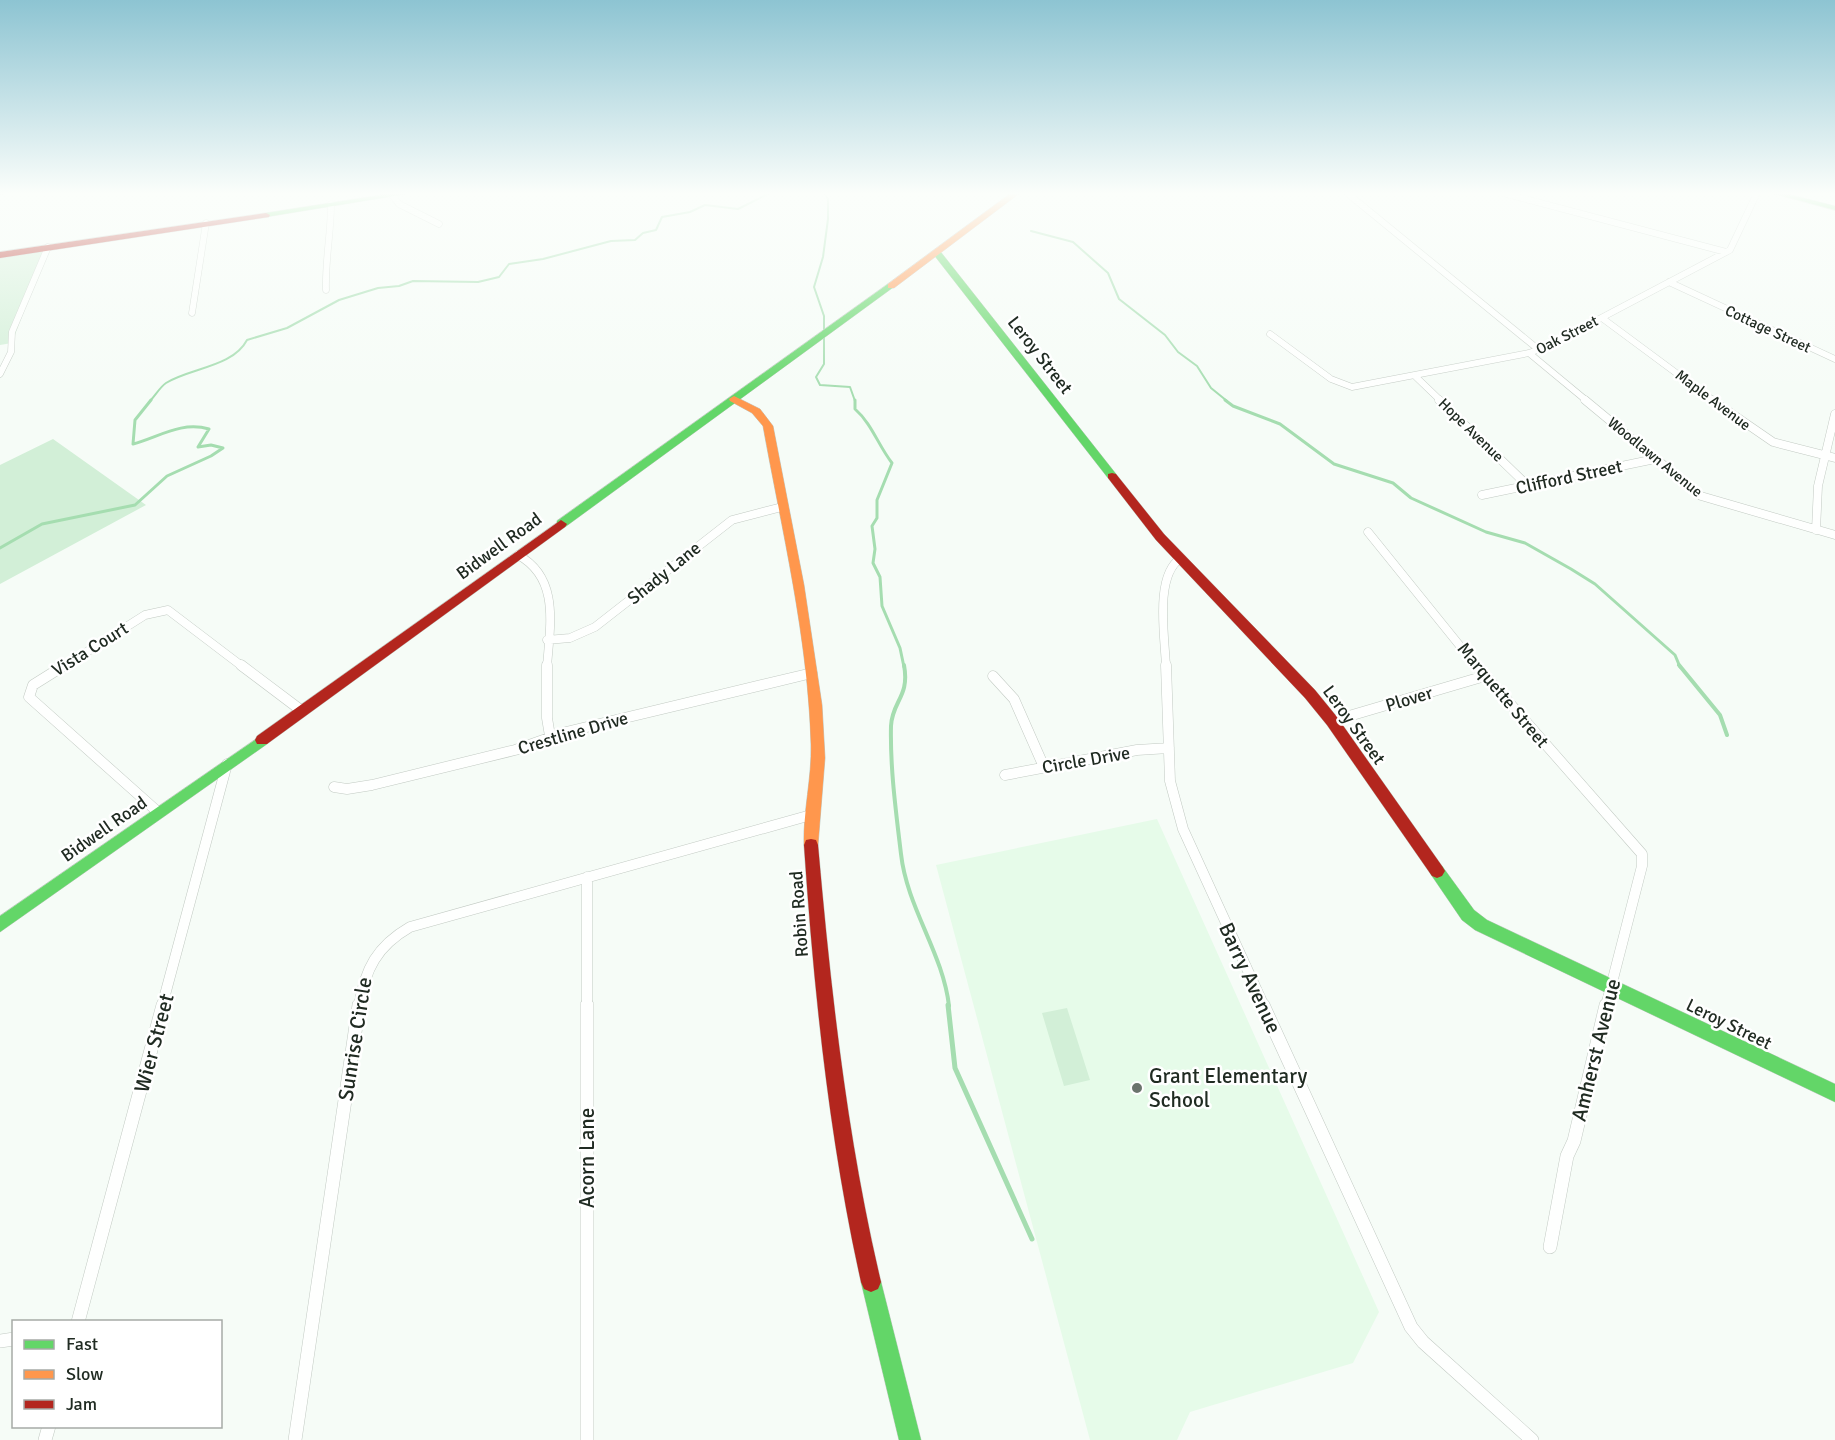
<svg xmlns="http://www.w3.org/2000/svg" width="1835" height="1440" font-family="Signika,sans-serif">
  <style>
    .built { fill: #e6fbe9 }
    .green { fill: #d2efd7 }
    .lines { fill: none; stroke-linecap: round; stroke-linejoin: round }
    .stream-far3 { stroke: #a5ddb0; stroke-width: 2 }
    .stream-far2 { stroke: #a5ddb0; stroke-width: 3 }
    .stream-far1 { stroke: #a5ddb0; stroke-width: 4 }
    .stream { stroke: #a5ddb0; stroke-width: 5 }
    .street-far3-casing { stroke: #c2cac3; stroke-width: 7 }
    .street-far2-casing { stroke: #c2cac3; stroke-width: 9 }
    .street-far1-casing { stroke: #c2cac3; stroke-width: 11 }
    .street-casing { stroke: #c2cac3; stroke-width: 14 }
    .fast-casing { stroke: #c2cac3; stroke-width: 1 }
    .slow-casing { stroke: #c2cac3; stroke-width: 1 }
    .jam-casing { stroke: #c2cac3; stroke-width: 1 }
    .street-far3 { stroke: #fefffe; stroke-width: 6 }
    .street-far2 { stroke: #fefffe; stroke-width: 8 }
    .street-far1 { stroke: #fefffe; stroke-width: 10 }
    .street { stroke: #fefffe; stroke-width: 13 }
    .fast { fill: #63d668; fill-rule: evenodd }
    .slow { fill: #ff974d; fill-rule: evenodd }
    .jam { fill: #b3261e; fill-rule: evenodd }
    .poi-dot { fill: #6b746d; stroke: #fff; stroke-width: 2 }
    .labels { text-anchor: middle; stroke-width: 5; stroke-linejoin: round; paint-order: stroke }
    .far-street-label { font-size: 15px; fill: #202b22; stroke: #fff }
    .street-label { font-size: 18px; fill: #202b22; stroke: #fff }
    .near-street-label { font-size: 21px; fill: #202b22; stroke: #fff }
    .near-poi-label { font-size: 21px; fill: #202b22; stroke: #fff; text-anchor: start }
  </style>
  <rect width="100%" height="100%" fill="#f6fcf7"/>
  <path class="built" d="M1157,819L1379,1312L1353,1363L1190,1412L1177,1440H1090L936,865Z"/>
  <path class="green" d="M48,247L12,343L0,345V253Z
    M53,439L146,505L0,584V465Z
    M1067,1008L1090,1080L1064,1086L1042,1013Z"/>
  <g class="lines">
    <path class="stream-far3" d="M824,193L828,199V219L823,257L814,287L824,316V364L816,377L820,385L850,387L855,401
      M0,194L4,193
      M1031,231L1073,242L1108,273L1119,299L1165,335L1178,352L1197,366L1211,388L1227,401
      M150,401C155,396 160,387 166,383C190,368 233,367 247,340L287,328L339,300L378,288L399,286L413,281L478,282L499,277L509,264L543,259L611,241L635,240L643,233L656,230L662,217L690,212L705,205L738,209L770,193"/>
    <path class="stream-far2" d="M855,400V409C872,424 878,445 892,463L877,500V518L872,526L875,549L873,563L880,577L882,606L900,648L904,667
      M1225,400L1233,406L1280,424L1334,464L1393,483L1411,498L1486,532L1525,543L1571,569L1595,584L1675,655L1680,667
      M0,548L42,524L135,505L167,476L211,456L223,448L211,445L198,447L209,429C181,421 159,437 133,444L135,420L151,400"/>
    <path class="stream-far1" d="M904,665C910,697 892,701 891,726C890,768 896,812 901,854C907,908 943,953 949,1006
      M1679,665L1720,715L1727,735"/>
    <path class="stream" d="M948,1005L955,1068L1032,1239"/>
    <defs>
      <path id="street-far3" d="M1347,193L1539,350
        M1503,193L1726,252
        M392,195L399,204L439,224
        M1669,282L1835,359
        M326,290C325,261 331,233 331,204
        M192,313L206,223
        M1602,318L1714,401
        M1270,334L1331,379L1352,387L1529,353L1548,346L1730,250L1757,193
        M1529,353L1587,401
        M0,374L11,352L12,332L48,247
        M1415,376L1441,401"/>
      <path id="street-far2" d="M1439,400L1527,485
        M1585,400L1701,496L1835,535
        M1712,400L1773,442L1835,458
        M1482,495L1655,459
        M1816,530L1818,486L1835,414
        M1368,532L1477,667
        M518,555C560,578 550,625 547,667
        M547,640L570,638L595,627L732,520L782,507
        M63,667L145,615L168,610L243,667
        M1166,667C1165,638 1154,575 1181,558"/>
      <path id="street-far1" d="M65,665L33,685L29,697L158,812
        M241,665L302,711
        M547,665V718L550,736
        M1166,665L1170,781L1183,829L1264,1006
        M1476,665L1642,854V866L1606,1006
        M993,676L1014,699L1044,767
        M1332,721L1485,676
        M1005,775L1137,750L1169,748
        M334,787L347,789L372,785L515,750L566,732L812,673
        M587,877V1006
        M162,1006L227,764
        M359,1006C365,969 377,946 410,927L811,815"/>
      <path id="street" d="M587,1005V1440
        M1263,1005L1411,1327L1423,1342L1532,1440
        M1550,1247L1567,1156L1574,1141L1606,1005
        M78,1322L163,1005
        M0,1341L14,1339
        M45,1440L49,1426
        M295,1440L359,1005"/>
      <path id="fast" d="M393,193H412L266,217L262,215L266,213Z
        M1771,193H1784L1835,206V210Z
        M934,251H940L1116,474V478H1108L934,255Z
        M888,284L895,286L565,527H557V521Z
        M262,735L267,736L269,740L267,744L0,932V916Z
        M1437,864L1442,866L1474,910L1487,920L1835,1084V1102L1475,930L1462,920L1432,876L1429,871L1432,866Z
        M871,1272L878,1275L881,1282L921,1440H899L861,1282L864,1275Z"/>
      <path id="slow" d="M1011,193H1020L894,288H888V284Z
        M734,396L760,409L773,426L804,585L822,705L825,758L818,845L816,850L811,851L806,850L804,845C803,811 812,778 811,744C808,637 782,531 763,426L752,413L730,401L729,399Z"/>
      <path id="jam" d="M266,213L270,215L269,217L0,258V252Z
        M1112,473L1116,474L1164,534L1315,690L1337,717L1442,866L1445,871L1442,876L1437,878L1432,876L1327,725L1305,698L1156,540L1108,478V474Z
        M561,520L567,524L565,527L267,744H257L255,740L257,736Z
        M811,839L816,840L818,845C831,992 847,1138 881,1282L878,1289L871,1292L864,1289L861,1282C829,1138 814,992 804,845L806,840Z"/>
    </defs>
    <use href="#street-far3" class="street-far3-casing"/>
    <use href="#street-far2" class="street-far2-casing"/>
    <use href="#street-far1" class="street-far1-casing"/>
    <use href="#street" class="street-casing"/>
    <use href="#fast" class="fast-casing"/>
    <use href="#slow" class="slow-casing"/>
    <use href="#jam" class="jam-casing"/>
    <use href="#street-far3" class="street-far3"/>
    <use href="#street-far2" class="street-far2"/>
    <use href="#street-far1" class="street-far1"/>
    <use href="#street" class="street"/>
    <use href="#fast" class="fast"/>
    <use href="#slow" class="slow"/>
    <use href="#jam" class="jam"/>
  </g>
  <linearGradient id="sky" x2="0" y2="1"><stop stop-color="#8dc4d2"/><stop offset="0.49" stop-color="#fbfefb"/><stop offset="1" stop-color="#fbfefb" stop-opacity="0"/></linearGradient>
  <rect width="1835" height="395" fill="url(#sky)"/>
  <circle class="poi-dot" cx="1137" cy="1088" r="6"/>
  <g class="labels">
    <g class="far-street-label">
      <text transform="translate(1768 329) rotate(25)" y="5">Cottage Street</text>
      <text transform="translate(1567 335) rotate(-27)" y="5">Oak Street</text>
      <text transform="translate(1713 400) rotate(37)" y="5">Maple Avenue</text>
      <text transform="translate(1471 430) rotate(44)" y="5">Hope Avenue</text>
      <text transform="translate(1655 457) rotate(39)" y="5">Woodlawn Avenue</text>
    </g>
    <g class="street-label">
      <text transform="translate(1040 355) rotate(52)" y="6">Leroy Street</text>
      <text transform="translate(1569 477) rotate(-12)" y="6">Clifford Street</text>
      <text transform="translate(499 546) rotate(-36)" y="6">Bidwell Road</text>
      <text transform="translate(664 573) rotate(-39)" y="6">Shady Lane</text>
      <text transform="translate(90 649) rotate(-32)" y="6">Vista Court</text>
      <text transform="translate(1503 695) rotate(50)" y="6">Marquette Street</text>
      <text transform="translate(1409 699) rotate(-17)" y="6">Plover</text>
      <text transform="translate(1354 725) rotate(54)" y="6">Leroy Street</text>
      <text transform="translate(573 733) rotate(-16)" y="6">Crestline Drive</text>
      <text transform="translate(1086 760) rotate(-10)" y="6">Circle Drive</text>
      <text transform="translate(104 829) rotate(-35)" y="6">Bidwell Road</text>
      <text transform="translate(799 914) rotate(-94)" y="6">Robin Road</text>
      <text transform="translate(1729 1024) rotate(26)" y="6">Leroy Street</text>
    </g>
    <g class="near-street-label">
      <text transform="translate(1250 978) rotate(65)" y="7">Barry Avenue</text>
      <text transform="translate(355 1039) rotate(-81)" y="7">Sunrise Circle</text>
      <text transform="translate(154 1043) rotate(-75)" y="7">Wier Street</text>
      <text transform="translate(1596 1050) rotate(-76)" y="7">Amherst Avenue</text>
      <text transform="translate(587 1158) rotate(-90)" y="7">Acorn Lane</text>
    </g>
    <g class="near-poi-label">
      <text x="1149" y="1083">Grant Elementary<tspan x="1149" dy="24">School</tspan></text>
    </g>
  </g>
  <rect x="12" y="1320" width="210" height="108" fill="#ffffff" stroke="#a6aaa7" stroke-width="1.5"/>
  <rect x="24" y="1340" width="30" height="9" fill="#63d668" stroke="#a6aaa7" stroke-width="1.5"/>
  <text x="66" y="1350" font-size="18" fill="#202b22">Fast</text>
  <rect x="24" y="1370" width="30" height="9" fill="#ff974d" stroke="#a6aaa7" stroke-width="1.5"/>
  <text x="66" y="1380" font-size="18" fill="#202b22">Slow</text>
  <rect x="24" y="1400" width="30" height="9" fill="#b3261e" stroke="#a6aaa7" stroke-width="1.5"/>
  <text x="66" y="1410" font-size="18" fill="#202b22">Jam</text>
</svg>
